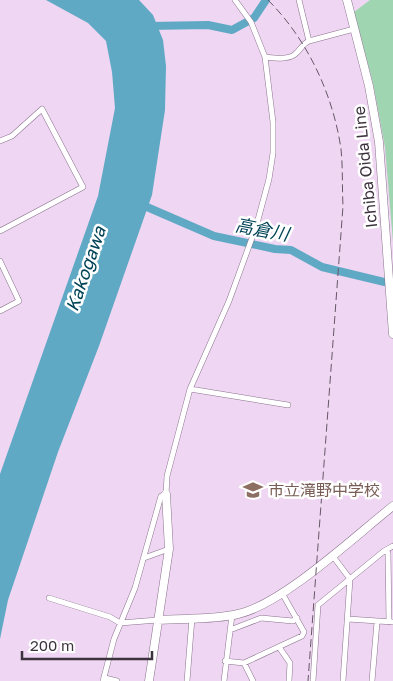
<svg xmlns="http://www.w3.org/2000/svg" width="393" height="681" font-family="'Golos Text','Noto Sans JP',sans-serif">
  <style>
    .green { fill: #9fd5b0 }
    .water { fill: #60a9c5 }
    .lines { fill: none; stroke-linecap: round; stroke-linejoin: round }
    .river { stroke: #60a9c5; stroke-width: 8 }
    .street-casing { stroke: #8a738d; stroke-width: 6 }
    .secondary-casing { stroke: #8a738d; stroke-width: 9 }
    .street { stroke: #fff; stroke-width: 5 }
    .secondary { stroke: #fff; stroke-width: 8 }
    .rail { stroke: #665867; stroke-width: 1; stroke-dasharray: 8 4; stroke-linecap: butt }
    .labels { text-anchor: middle; stroke-width: 5; stroke-linejoin: round; paint-order: stroke }
    .street-label { font-size: 16px; fill: #3d333e; stroke: #fff }
    .education-label { font-size: 16px; fill: #785e54; stroke: #fff; text-anchor: start }
    .water-label { font-size: 18px; font-style: italic; fill: #004357; stroke: #fff }
  </style>
  <rect width="100%" height="100%" fill="#efd6f2"/>
  <path class="green" d="M370,0H393V242L385,147L373,83L354,12Z"/>
  <path class="water" d="M46,0H139L153,15L163,40L166,66L165,110L152,195L99,346L58,452L8,600L0,639V474L98,196L115,108L112,72L106,41L88,23Z"/>
  <g class="lines">
    <path class="river" d="M149,26L208,25L232,30L254,18L266,0
      M140,204L214,236L275,249L291,250L322,267L393,284"/>
    <defs>
      <path id="street" d="M299,0L309,41
        M265,57C274,58 286,60 294,55C300,51 302,44 309,41L354,29
        M0,141L12,136L42,109L83,187L0,231
        M0,261L19,301L0,311
        M190,389L288,405
        M384,551L393,546
        M332,555L350,579L343,681
        M144,558L169,549
        M49,598L110,617L120,623L158,620
        M348,619L393,622
        M230,630L261,618L293,621L297,618
        M279,647L290,663L289,681
        M225,661L244,663L302,636L304,632L282,593
        M244,663L253,681
        M105,678L117,681
        M103,681L114,639L135,588L161,496L166,494L167,476L190,389L229,301L256,227L269,179L273,153V122L265,57L251,22L235,0
        M187,681L192,618
        M224,681L232,615
        M313,681L318,605L384,551L388,553L389,622
        M372,681L377,622"/>
      <path id="secondary" d="M347,0L369,86L379,142L393,334
        M158,620C184,618 213,620 238,614C283,604 355,536 393,506
        M149,681L169,549L166,494"/>
    </defs>
    <use href="#street" class="street-casing"/>
    <use href="#secondary" class="secondary-casing"/>
    <use href="#street" class="street"/>
    <use href="#secondary" class="secondary"/>
    <path class="rail" d="M268,0C307,39 333,94 341,149C343,168 342,187 343,206L308,681"/>
  </g>
  <defs>
    <symbol id="school-bare" viewBox="-9 -9 18 18"><path d="M0-5L7-2L0 1L-7-2ZM-4 1L0 2.5L4 1V4Q0 6-4 4Z" fill="#8d6e63" stroke="#fff" stroke-width="2.5" paint-order="stroke"/></symbol>
  </defs>
  <g fill-rule="evenodd">
    <use href="#school-bare" x="239" y="476" width="28" height="28"/>
  </g>
  <g class="labels">
    <g class="street-label">
      <text transform="translate(365 167) rotate(-96)" y="6">Ichiba Oida Line</text>
    </g>
    <g class="education-label">
      <text x="268" y="496">市立滝野中学校</text>
    </g>
    <g class="water-label">
      <text transform="translate(262 230) rotate(11)" y="6">高倉川</text>
      <text transform="translate(86 269) rotate(-71)" y="6">Kakogawa</text>
    </g>
  </g>
  <path d="M22 651v8h130v-8" fill="none" stroke="#3d333e" stroke-width="2.5"/>
  <text x="30" y="651" font-size="15" fill="#3d333e" stroke="#ffffff" stroke-width="4" paint-order="stroke">200 m</text>
</svg>
